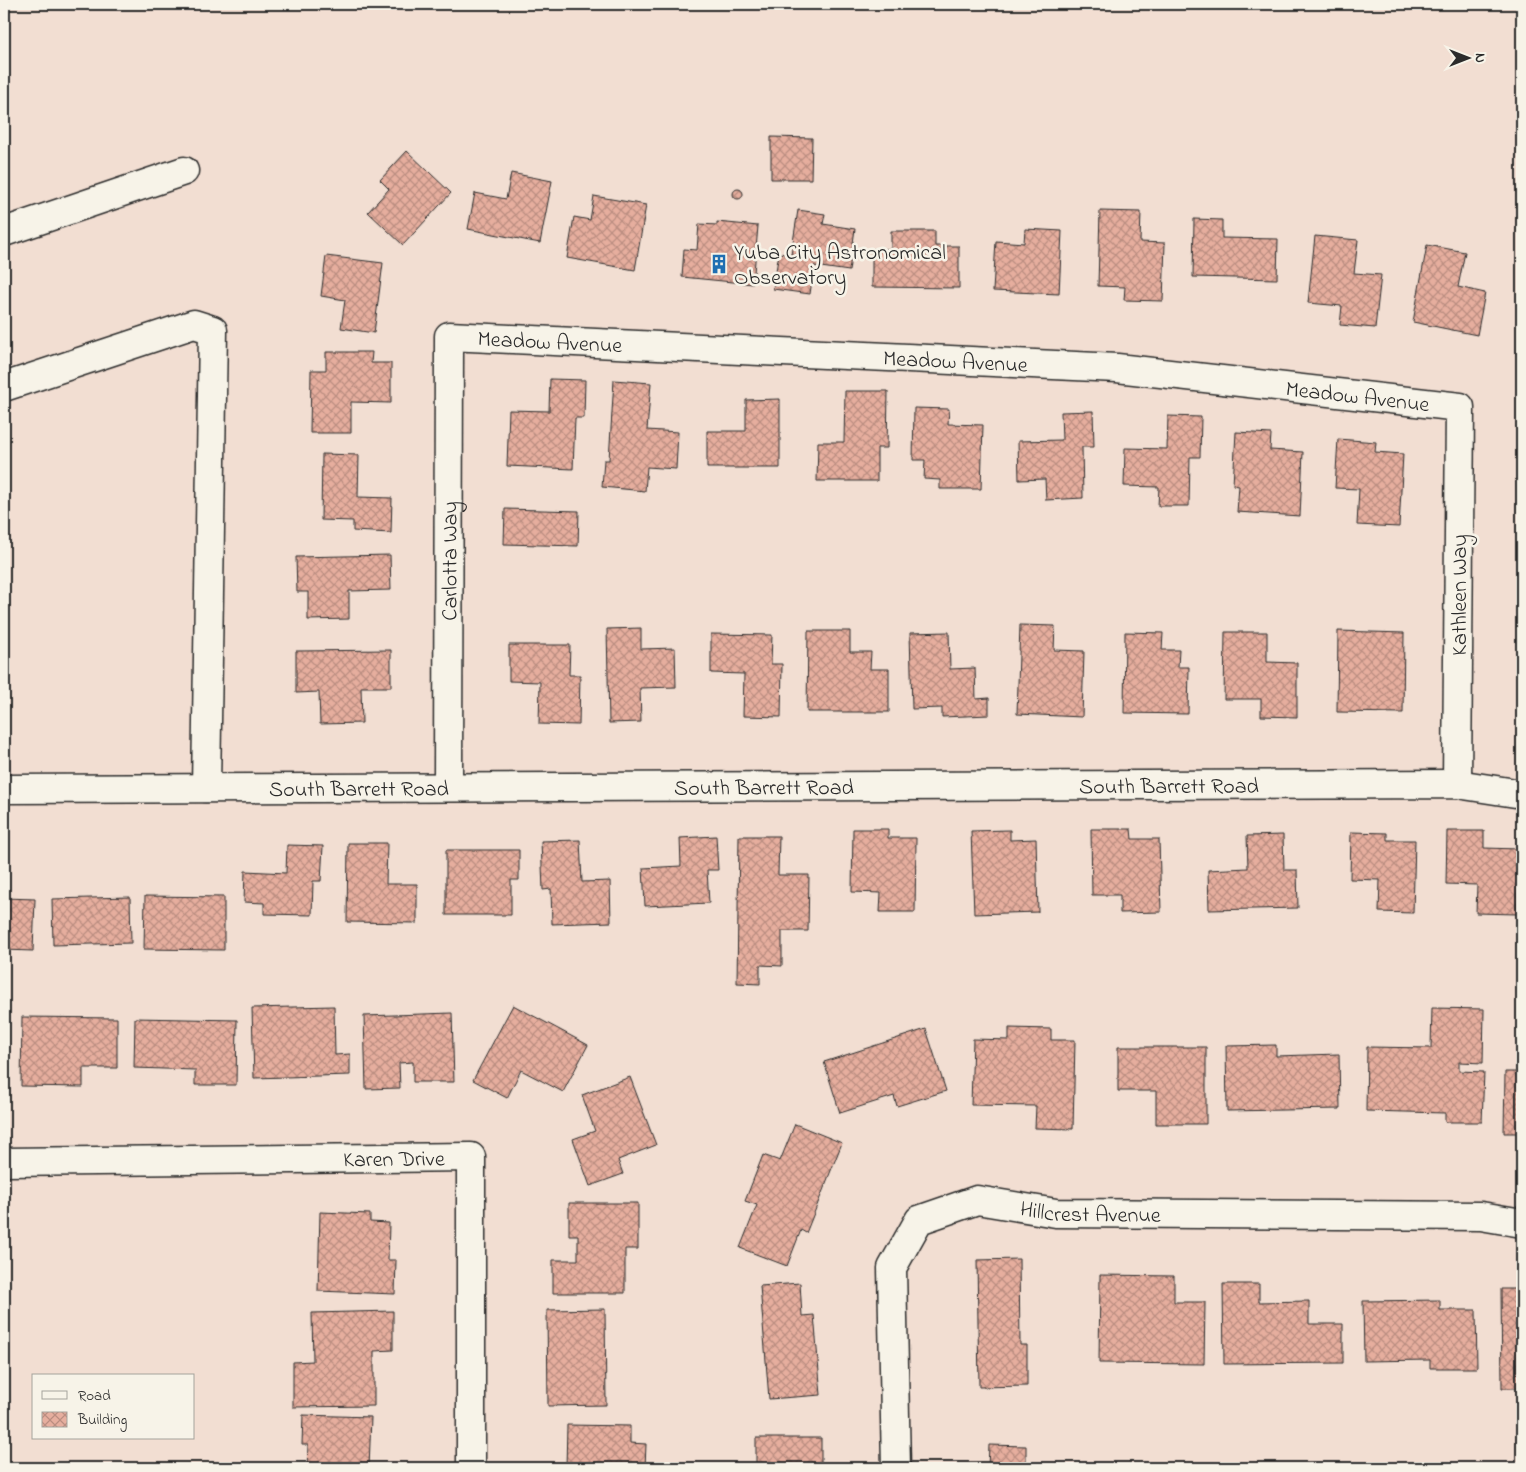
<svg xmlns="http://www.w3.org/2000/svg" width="1526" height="1472" font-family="'Indie Flower',sans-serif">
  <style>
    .building { fill: url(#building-cross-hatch); stroke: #2b2b2b }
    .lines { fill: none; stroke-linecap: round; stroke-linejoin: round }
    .minor-casing { stroke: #2b2b2b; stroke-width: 31 }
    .minor { stroke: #f7f3e8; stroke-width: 28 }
    .labels { text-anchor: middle; stroke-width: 5; stroke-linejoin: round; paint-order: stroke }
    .poi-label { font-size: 22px; fill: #2b2b2b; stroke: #f7f3e8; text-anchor: start }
    .street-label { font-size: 22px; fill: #2b2b2b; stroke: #f7f3e8 }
  </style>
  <defs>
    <pattern id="building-cross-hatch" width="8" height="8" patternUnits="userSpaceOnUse" patternTransform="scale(1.25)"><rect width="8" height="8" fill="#e6ae9e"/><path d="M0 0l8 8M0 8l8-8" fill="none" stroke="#bb8e81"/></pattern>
  </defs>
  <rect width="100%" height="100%" fill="#f2ded2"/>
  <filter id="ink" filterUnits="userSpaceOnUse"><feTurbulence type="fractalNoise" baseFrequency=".02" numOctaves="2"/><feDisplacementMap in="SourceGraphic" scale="10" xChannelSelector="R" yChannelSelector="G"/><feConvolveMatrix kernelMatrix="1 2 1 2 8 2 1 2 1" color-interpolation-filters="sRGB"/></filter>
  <g filter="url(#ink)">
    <path class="building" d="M771,137L812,138L811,179H771Z
      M407,151L451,193L403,245L368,212L389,189L380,180Z
      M511,173L552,181L540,243L468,229L475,193L506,199Z
      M733 194a5 5 0 1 1 10 0a5 5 0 1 1-10 0Z
      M594,196L646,205L635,270L567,258L574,217L590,220Z
      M798,210L825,214L823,224L855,229L849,271L814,266L810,294L773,289L779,253L791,255Z
      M1100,211L1141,212L1140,242L1165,243L1163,301L1124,300L1125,287L1098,286Z
      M1194,219L1222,220V238L1278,239L1277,279L1193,277Z
      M717,222L758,226L753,284L682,277L684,249L697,250L699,224L717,225Z
      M1025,229L1062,231L1059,294L993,291L996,241L1024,243Z
      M891,231H935V246H959V288L872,287V249H891Z
      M1315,236L1358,240L1354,273L1381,275L1375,328L1340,325L1342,306L1308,303Z
      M1427,245L1465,252L1458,287L1485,293L1477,335L1413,322Z
      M326,256L383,263L374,333L341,328L345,300L321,296Z
      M326,352H372L371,363H391V403L351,402V433H310L311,370H326Z
      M550,379L585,380L584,418H575L573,469L507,466L509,410L549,411Z
      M614,380L651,383L647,430L678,432L676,469L647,467L645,491L602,487L604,460H609Z
      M845,391H888L887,448H877V481H817L818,442H844Z
      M780,399V468H707V431H746V400Z
      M914,408L949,409L948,424L983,425L981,489H940V480L924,479L925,460H913Z
      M1093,411L1094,447H1082L1083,498L1046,500L1045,479L1019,480L1018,441L1062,440L1061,412Z
      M1168,416L1201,417L1200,457H1190L1189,506H1158L1159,487L1124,486L1125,448L1167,449Z
      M1236,432L1271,434L1270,450L1303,452L1300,516L1237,512L1239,486L1233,485Z
      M1338,439L1376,442L1375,452L1403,454L1399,527L1357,525L1359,489L1335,488Z
      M322,454L359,455L358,497L392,498L391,533L353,531V521L321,520Z
      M505,509L579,511L578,546L504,544Z
      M390,555L391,590L349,591V619L308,620V592H297L296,557Z
      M1020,625L1055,626L1054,650L1084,651L1082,717L1017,714Z
      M641,628V649L675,648L676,687L640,688L641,722L609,723L607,629Z
      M808,631H850V652H871L870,669H889V712H807Z
      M1338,631L1404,633L1403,713L1337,712Z
      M949,632L950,669L975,668L976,699L989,698V715L942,717V708L912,709L910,633Z
      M1125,632L1163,633L1162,650H1179L1178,667H1189L1188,714L1124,713Z
      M1225,632H1267V662L1297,663V717L1261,716V699H1224Z
      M711,634L772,635L771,664H782L781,717L743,716L744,674L711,673Z
      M509,645H570L569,675H580L579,725L539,724L540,682L509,681Z
      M391,650V687H361L362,723L320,724L319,692L296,693V651Z
      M853,829H888V838H916L915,912H880L881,893L852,892Z
      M1091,829H1131L1132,839H1159L1161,912L1120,913V895H1092Z
      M1010,830V840L1036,839L1038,912L974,914L971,831Z
      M1447,831H1484V848L1519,849L1517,914L1476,913L1477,885L1446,884Z
      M1351,832L1387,833V840H1415L1413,913L1379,912L1380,880L1350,879Z
      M1283,835L1284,870H1297L1298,908L1209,910L1208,870L1248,868L1247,836Z
      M716,836L718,870H707L709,903L645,906L643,868L681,866L680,838Z
      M739,836H779L778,875H809L808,931H782V966L760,965V984L737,983Z
      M580,840L582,882L610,881L611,922L552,924L551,889L543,890L541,841Z
      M348,843H387L386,884H417V923L347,922Z
      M287,845L323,846L321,881H313L312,915L264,914V903L244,902L245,871L286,873Z
      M446,850H519V880H511V915H446Z
      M145,896L224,897V950L144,949Z
      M130,897L131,943L53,945L52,899Z
      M4,898L35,899L33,951L4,950Z
      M513,1005L588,1045L563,1092L521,1070L507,1098L473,1080Z
      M334,1006L335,1055L350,1054V1075L254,1078L252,1008Z
      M1432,1008L1484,1009L1483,1063L1459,1062V1071L1484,1072L1482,1122H1445V1113L1366,1111L1367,1047L1431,1048Z
      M452,1013L454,1082H413V1062L399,1063L400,1088L366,1089L364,1016Z
      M22,1017L117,1018V1068H83V1087L21,1086Z
      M135,1018L237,1020L236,1085H195V1070L134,1068Z
      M1009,1028L1051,1029V1040H1075L1073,1129L1035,1128L1036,1106L971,1105L973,1039L1009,1040Z
      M926,1029L946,1091L897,1106L894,1096L840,1113L824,1062Z
      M1276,1045V1056L1339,1054L1340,1109L1227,1111L1226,1046Z
      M1118,1047H1206V1124H1156V1091H1118Z
      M1505,1072H1522V1133H1504Z
      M630,1077L656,1145L618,1160L623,1174L590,1186L573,1139L595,1131L582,1095Z
      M795,1124L842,1143L806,1233L801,1230L787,1266L740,1248L757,1205L745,1201L763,1155L780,1161Z
      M569,1203H638V1249H625V1293H553V1260H578V1235H569Z
      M320,1212L370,1214V1222L389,1223L388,1260H396L395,1294L318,1291Z
      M1019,1259L1020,1345H1027V1386L979,1387L977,1260Z
      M1100,1275L1174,1276V1302H1205L1204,1364L1099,1363Z
      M800,1283L802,1316L814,1315L821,1395L769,1399L760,1286Z
      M1223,1284H1259V1302L1309,1301V1324H1343V1363L1224,1364Z
      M1501,1289H1522V1388H1502Z
      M1440,1300V1310H1476L1477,1368H1430V1360L1364,1361L1363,1301Z
      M605,1309L606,1405L548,1406L547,1310Z
      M393,1311V1350L374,1351V1406L293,1407V1362L313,1361L312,1313Z
      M303,1415L371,1417L369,1468H307L308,1445H302Z
      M567,1425L630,1426V1443L646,1444L645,1468H566Z
      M756,1438H821V1468H739V1464H756Z
      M989,1445L1026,1446V1468H988Z
      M1392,1466H1426L1425,1468H1392Z"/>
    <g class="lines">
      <defs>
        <g id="minor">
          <path d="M4,232L184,171"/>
          <path d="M4,387L194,324L213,330L206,788"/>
          <path id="s1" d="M448,787L449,336L1117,368L1460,407L1457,784"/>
          <path id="s2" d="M4,789L1457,784L1522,794"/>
          <path id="s3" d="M4,1162L471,1157V1468"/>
          <path id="s4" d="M896,1468L892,1268L919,1220L977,1200L1056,1213L1481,1216L1522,1223"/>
        </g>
      </defs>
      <use href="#minor" class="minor-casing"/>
      <use href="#minor" class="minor"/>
    </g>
  </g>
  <defs>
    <symbol id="building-bare" viewBox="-9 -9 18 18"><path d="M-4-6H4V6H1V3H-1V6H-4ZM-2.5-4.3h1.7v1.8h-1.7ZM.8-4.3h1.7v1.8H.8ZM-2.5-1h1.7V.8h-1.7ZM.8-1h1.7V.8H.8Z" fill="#1f6fb2" stroke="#f7f3e8" stroke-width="2.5" paint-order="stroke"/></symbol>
  </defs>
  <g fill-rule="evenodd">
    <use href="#building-bare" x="705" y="250" width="28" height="28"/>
  </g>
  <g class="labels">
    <g class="poi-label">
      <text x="734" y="259">Yuba City Astronomical<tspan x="734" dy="25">Observatory</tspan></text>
    </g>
    <g class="street-label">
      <text dy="8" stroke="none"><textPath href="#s1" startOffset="552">Meadow Avenue</textPath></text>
      <text dy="8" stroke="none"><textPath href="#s1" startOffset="958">Meadow Avenue</textPath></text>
      <text dy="8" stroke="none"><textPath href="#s1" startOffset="1362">Meadow Avenue</textPath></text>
      <text dy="8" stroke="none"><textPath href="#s1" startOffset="226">Carlotta Way</textPath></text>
      <text transform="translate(1458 595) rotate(-90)" y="8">Kathleen Way</text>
      <text dy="8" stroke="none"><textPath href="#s2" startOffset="1165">South Barrett Road</textPath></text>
      <text dy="8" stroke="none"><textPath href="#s2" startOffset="760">South Barrett Road</textPath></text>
      <text dy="8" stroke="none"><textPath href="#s2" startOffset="355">South Barrett Road</textPath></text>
      <text dy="8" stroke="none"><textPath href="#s3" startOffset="390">Karen Drive</textPath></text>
      <text dy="8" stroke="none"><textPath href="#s4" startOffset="431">Hillcrest Avenue</textPath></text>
    </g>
  </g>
  <rect width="1526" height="1472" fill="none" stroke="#f7f3e8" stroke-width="20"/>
  <rect x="10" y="10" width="1506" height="1452" fill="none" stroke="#2b2b2b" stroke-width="2" filter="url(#ink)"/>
  <rect x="32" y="1374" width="162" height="65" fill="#f7f3e8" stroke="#a5a39c"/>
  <rect x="42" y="1391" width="25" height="8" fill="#f7f3e8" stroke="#a5a39c"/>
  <text x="78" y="1400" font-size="15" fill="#2b2b2b">Road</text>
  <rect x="42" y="1412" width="25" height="15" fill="url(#building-cross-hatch)" stroke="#a5a39c"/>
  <text x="78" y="1424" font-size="15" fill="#2b2b2b">Building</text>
  <g transform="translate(1468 58) rotate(90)" stroke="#f7f3e8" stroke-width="4" paint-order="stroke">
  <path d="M0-4L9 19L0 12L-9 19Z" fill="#2b2b2b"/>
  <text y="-8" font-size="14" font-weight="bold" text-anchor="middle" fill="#2b2b2b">N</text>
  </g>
</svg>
